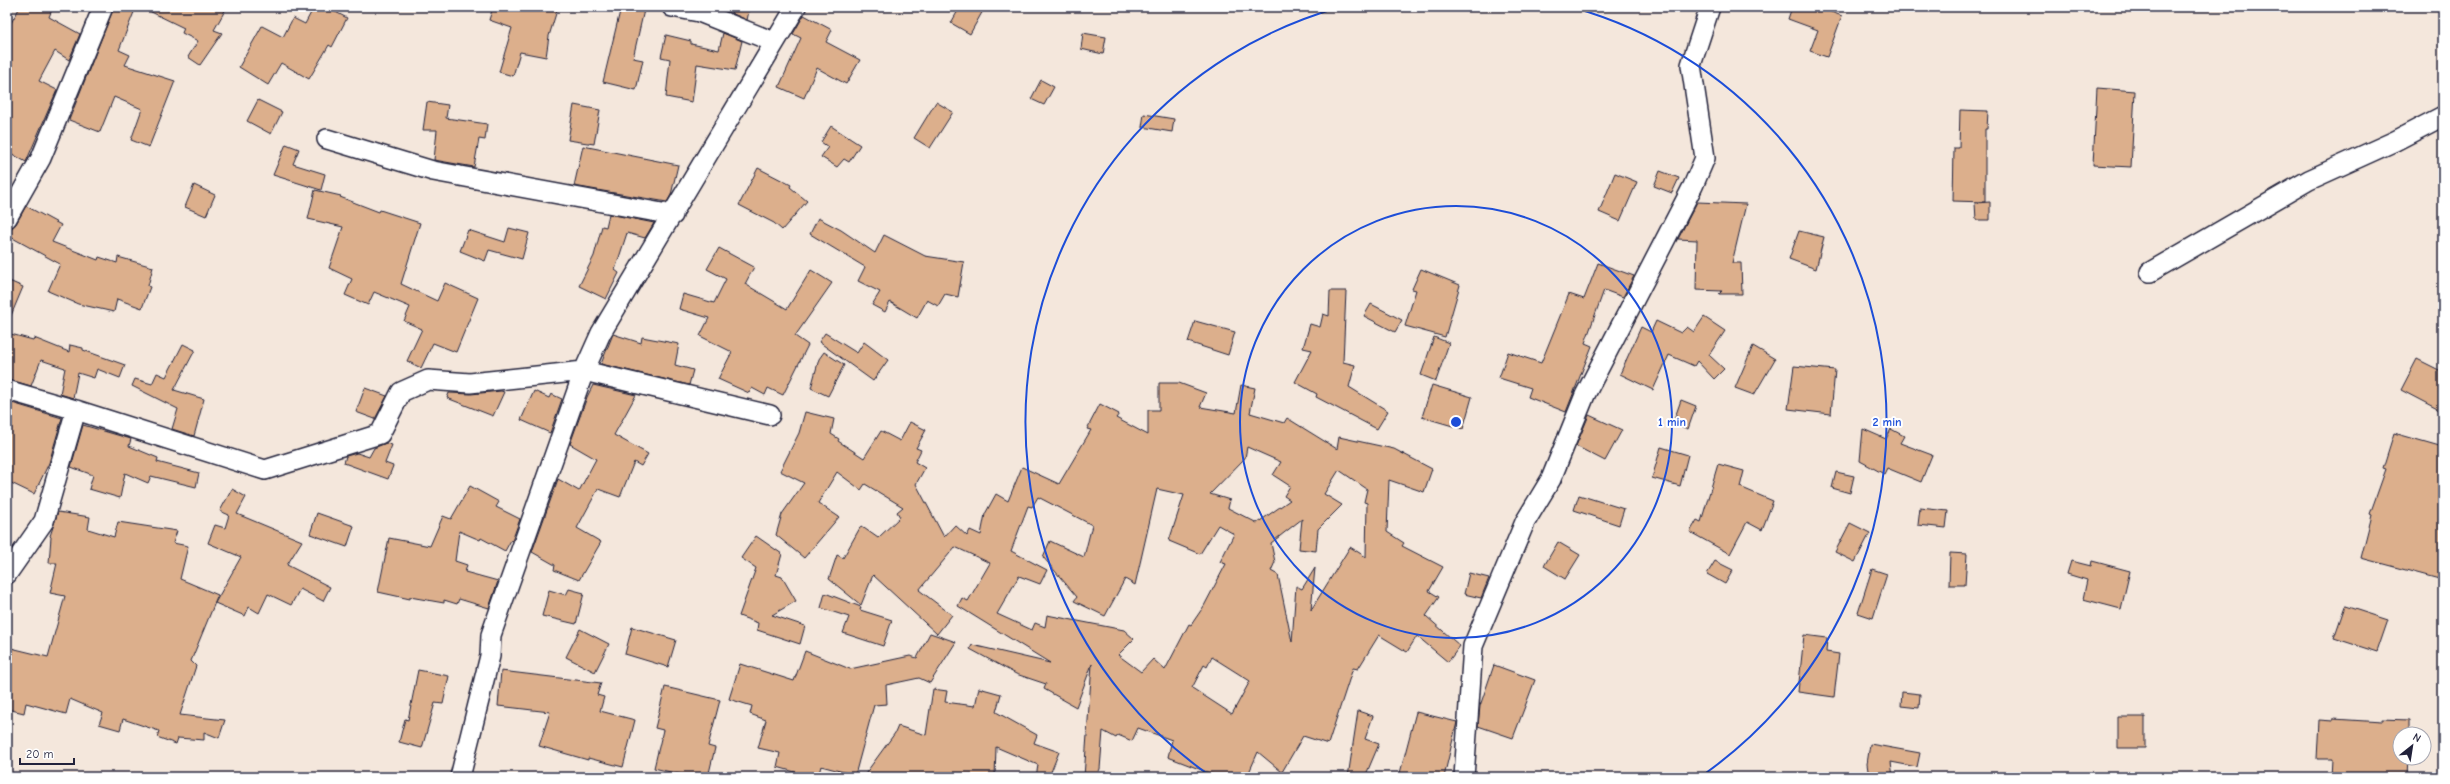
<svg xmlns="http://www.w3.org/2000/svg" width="2450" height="784" font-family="'Comic Neue',sans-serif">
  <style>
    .building { fill: #dcaf8c; stroke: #22223b; fill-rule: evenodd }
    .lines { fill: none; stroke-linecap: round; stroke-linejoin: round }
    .minor-casing { stroke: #22223b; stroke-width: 22 }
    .minor { stroke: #fff; stroke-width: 19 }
    .ring { fill: none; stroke: #1d4ed8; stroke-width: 2 }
    .centre { fill: #1d4ed8; stroke: #fff; stroke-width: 2 }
    .ring-label { font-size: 12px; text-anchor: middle; font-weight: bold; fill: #1d4ed8; stroke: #fff; stroke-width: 4; stroke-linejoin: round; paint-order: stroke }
  </style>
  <rect width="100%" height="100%" fill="#f4e7dc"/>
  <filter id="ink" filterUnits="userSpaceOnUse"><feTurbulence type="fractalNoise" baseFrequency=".025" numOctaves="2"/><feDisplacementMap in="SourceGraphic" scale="8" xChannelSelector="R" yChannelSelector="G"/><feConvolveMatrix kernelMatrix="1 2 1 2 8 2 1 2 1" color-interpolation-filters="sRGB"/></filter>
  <g filter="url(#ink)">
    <path class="building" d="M20,7H53L49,17L80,34L69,60L55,51L39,81L57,90L26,162L7,151V30Z
      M114,7H136L119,50L130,55L125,65L175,81L149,147L131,140L142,109L114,97L100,132L69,120Z
      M141,7H227L214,30L222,33L200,65L188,57L198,41L182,33L184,28Z
      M314,7H326L347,18L332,47L329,45L309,79L281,63L268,85L239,67L262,26L283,37L293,18L305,24Z
      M493,7H524L538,12L540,7H558L549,36L546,57L520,52L513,76L499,72L512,28L489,20Z
      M621,7L644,10L633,58L643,60L636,90L603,82Z
      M733,7H750L747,20L731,13Z
      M960,7H985L970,34L951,23Z
      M1792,7H1818L1842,16L1827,57L1810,51L1818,30L1788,19Z
      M804,15L832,30L826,42L860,60L846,84L817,68L804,98L779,87L801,38L793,34Z
      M723,33L742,41L735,70L697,64L692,102L666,97L670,59L661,57L666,35L691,41V44L719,50Z
      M1083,33L1106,37L1103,54L1081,49Z
      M1041,80L1054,87L1044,105L1031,99Z
      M2097,88L2135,91L2131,167L2093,165Z
      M258,100L282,112L271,134L247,121Z
      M427,102L448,105L446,118L487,124L485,140L479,139L474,167L434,160L437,130H423Z
      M936,102L953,112L930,148L914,138Z
      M574,105L600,110L594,144L568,140Z
      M1960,110L1988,111L1987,129H1985V202L1953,201L1954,148H1959Z
      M1144,114L1174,119L1172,132L1142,127Z
      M831,126L860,145L849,162L844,159L837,167L821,157L828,147L821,142Z
      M286,144L299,149L293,164L325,174L321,190L273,175Z
      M583,146L678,165L671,195L667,202L574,186Z
      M758,168L791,185L790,187L807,201L782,230L774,223L739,205Z
      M1660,171L1679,178L1672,193L1654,186Z
      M1615,173L1637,182L1620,221L1599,212Z
      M194,185L215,195L206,216L185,207Z
      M315,190L341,196L340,197L379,212L380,210L420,223L401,284L437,301L445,283L478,298L456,352L433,343L421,368L407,361L422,329L404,321L410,307L374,292L368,305L345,295L352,279L329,268L343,227L308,219Z
      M1697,202L1746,204L1732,263H1741L1742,294H1719L1722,291L1696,290L1697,240L1678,239Z
      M1990,202V220H1976L1975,203Z
      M26,206L61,225L52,242L98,260L99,257L117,263L118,257L153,267L148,286L150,287L142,308L117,299L114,312L78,304L48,291L60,264L7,235V229L16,224Z
      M609,214L654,223L645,238L627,233L615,270L619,273L606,299L579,286L594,256L602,226L606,227Z
      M818,218L841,230L875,253L884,235L925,256L964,262L958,297L945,294L938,306L927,300L917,318L890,302L885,312L872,305L880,292L858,281L865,267L810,234Z
      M509,228L529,233L522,259L489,250L485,261L460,251L468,230L505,242Z
      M1799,231L1824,237L1816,269L1789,259Z
      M719,248L754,267L745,284L787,309L811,270L832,283L795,336L808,345L783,395L768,388L765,395L752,388L749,393L718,379L732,352L700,336L709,318L679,309L683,294L714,303L726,279L707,269Z
      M1598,263L1634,276L1623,297L1604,290L1585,343L1592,346L1566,412L1528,397L1531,388L1499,378L1508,352L1541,363L1569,294L1584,299Z
      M1421,269L1460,285L1445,337L1405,326L1416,290L1412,289Z
      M7,280L23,287L7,325Z
      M1330,291H1346L1343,362L1355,365L1349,387L1388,411L1377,429L1316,397L1317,394L1295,382L1312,350L1303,348L1310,324L1320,327L1323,314L1329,316Z
      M1371,304L1402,320L1395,332L1364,316Z
      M1704,317L1725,331L1709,355L1724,369L1714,379L1697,361L1694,366L1669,355L1653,390L1620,374L1641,327L1651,332L1656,321L1681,333L1687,327L1694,332Z
      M1195,321L1235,332L1228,355L1188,342Z
      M7,333L33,340L34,338L69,352L70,345L83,348V350L125,365L120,378L97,369L94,378L78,373L73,398L60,394L65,368L41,360L31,386L7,379Z
      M825,333L857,353L864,342L888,360L873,381L819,342Z
      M613,334L641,343L642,337L679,344L675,365L693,370L689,385L601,364Z
      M1434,337L1449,343L1436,381L1421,375Z
      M183,344L195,350L174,390L204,399L194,436L172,429L178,409L132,386L135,379L152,384L157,373L166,377Z
      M1753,346L1775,359L1754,395L1735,388Z
      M824,352L844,365L828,396L811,388L819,359Z
      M2417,359L2443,372V412L2401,390Z
      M1794,366L1835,370L1831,414L1788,409Z
      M1159,383H1179L1206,393L1200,407L1236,413L1241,385L1255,388L1250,413L1284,423L1287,418L1337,449L1339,437L1394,449L1432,469L1424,492L1389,480L1387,532L1404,543L1402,546L1443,567L1429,591L1439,597L1426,616L1460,646L1448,662L1417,636L1407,652L1379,635L1358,669L1353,668L1328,744L1303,736L1282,772L1258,752L1247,777H1220L1168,757L1172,740L1138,728L1132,741L1118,735L1116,738L1103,731L1100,769L1096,777H1084L1092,664L1076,707L1044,689L1046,684L1016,674L970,649L972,645L1050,663L958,606L962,598L968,601L990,563L955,547L919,590L952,615L937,634L873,575L861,605L829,579L837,555L843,558L861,526L878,538L900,517L897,512L903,507L865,484L861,490L837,472L818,503L839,517L804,558L776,535L782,514L804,483L780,471L799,433L805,412L834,419L831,434L839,439L838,441L864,458L881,431L900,441L910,422L926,430L916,448L921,450L915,462L925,468L916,484L944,537L955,525L967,536L970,530L981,535L985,514L996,494L1008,501L1022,467L1059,484L1091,430L1087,429L1100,404L1119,414L1116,418L1148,435V410H1159ZM1247,447L1281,462L1273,475L1290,486L1284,496L1290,500L1257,523L1228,508L1230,500L1210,494L1245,458ZM1339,470L1367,489L1364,502L1367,503L1366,557L1350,547L1311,610L1315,568L1302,589L1296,586L1292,642L1278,575L1271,571L1275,562L1271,543L1302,519L1299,549L1316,551L1318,529L1342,505L1324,494ZM1157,489L1184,495L1169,541L1200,554L1218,525L1234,534L1220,562L1226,564L1204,606L1191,625L1189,624L1165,670L1153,659L1141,672L1118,655L1134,639L1124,630L1047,615L1045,627L1035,623L1032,630L997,614L1019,576L1040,584L1047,570L1011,551L1028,506L1032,507L1038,497L1092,525L1084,557L1050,541L1043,557L1077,597L1074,601L1105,616L1125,579L1135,585ZM1212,657L1250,681L1232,714L1192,688L1204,665L1207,667Z
      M593,385L636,395L614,435L648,454L641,466L634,462L620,497L598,489L577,528L601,542L579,580L554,570L555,565L532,552L558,479L579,491L596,459L570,444L587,397Z
      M1432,385L1472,397L1463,429L1422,417Z
      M365,388L387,396L375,419L356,412Z
      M501,391L504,392L493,416L447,398L449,393L471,394Z
      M534,391L549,398L551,394L562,399L550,433L521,420Z
      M1681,400L1696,406L1688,429L1673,423Z
      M12,403L62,418L49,463L34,494L7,481V419Z
      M1589,415L1622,430L1605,461L1576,446Z
      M83,425L131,439L129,446L158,458L157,462L199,473L196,487L151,476L148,483L125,473L120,498L89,489L93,475L71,467Z
      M1863,429L1886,439L1891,429L1904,436L1900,443L1932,455L1921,482L1887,468L1884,474L1860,461Z
      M2394,433L2443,447V580L2361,558L2372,515L2370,514L2386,469L2383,468Z
      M386,443L392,445L385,463L393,466L388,479L344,463L346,456L357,453L369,457L374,448Z
      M1661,447L1688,455L1680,486L1652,478Z
      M1718,464L1744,471L1740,487L1773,501L1762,530L1747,522L1730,554L1690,532L1697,520L1701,522Z
      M1836,472L1854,476L1850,493L1832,488Z
      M470,486L499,502L496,507L520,519L512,541L511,540L505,551L481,538L480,540L459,531L455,561L467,565L465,572L498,581L489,608L459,599L457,604L444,600V603L410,597V599L378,592L389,538L430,546L443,516L451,519Z
      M232,489L246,497L237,514L302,541L287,565L330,587L323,601L300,589L291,605L268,594L259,613L249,607L245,616L215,603L241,557L208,543L215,525L225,528L229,515L220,511Z
      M1579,495L1624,509L1619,525L1574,510Z
      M1920,508L1948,511L1946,528L1918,525Z
      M58,512L90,517L88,529L114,537L118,522L177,531L173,543L188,546L180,579L218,595L191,661L196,666L180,715L225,720L219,738L204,732V740L178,738L176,744L157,737L159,731L123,719L120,730L99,724L103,713L70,699L66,714L26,703L24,713L7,709V647L48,657L65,596L50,593L57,563H49L51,537L50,536Z
      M317,513L354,526L347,547L310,534Z
      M1850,523L1870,533L1855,562L1835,552Z
      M756,536L782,554L776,575L782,577L796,601L772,615L805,626L800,644L757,630L758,623L739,616L756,568L741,558Z
      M1558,542L1580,555L1565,579L1544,566Z
      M1950,553L1967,554L1965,585H1949Z
      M1715,561L1733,570L1725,584L1707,574Z
      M2071,561L2091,566L2092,561L2130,571L2121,609L2083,599L2087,580L2067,574Z
      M1872,569L1887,574L1873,618L1858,613Z
      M1469,573L1489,578L1481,598L1464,594Z
      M569,589L584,593L576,624L542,616L549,590L566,595Z
      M825,593L861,607L860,610L892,620L883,646L843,633L849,617L821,608Z
      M2345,606L2388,620L2377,652L2334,638Z
      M632,627L676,640L668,667L625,654Z
      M580,629L609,644L595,672L566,657Z
      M930,633L956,642L930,683L919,678L886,685L887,704L874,705L855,775L821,766L818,777H813L777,767L780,753L758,748L766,720L750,714L752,706L729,699L740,664L794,681L805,651L850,669L910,656L917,658Z
      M1804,635L1827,638L1826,652L1839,654L1834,697L1798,692Z
      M1494,665L1535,680L1513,738L1478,726L1480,706Z
      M418,670L449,676L443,704L435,703L422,748L399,742L405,719L408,720Z
      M501,671L601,683L597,695L604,697L600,711L635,720L623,767L588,758V760L539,746L550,712L498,706Z
      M665,687L720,700L708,746L715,748L708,777H691L654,768L663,730L655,728Z
      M979,688L1001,694L996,712L1037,735L1034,743L1059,752L1049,777H1036L1038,765L996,747L995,777H863L895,733L898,726L926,735L933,689L947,691L945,702L975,706Z
      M1902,692L1920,694L1919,708L1901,706Z
      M1358,711L1373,716L1365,739L1379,744L1365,777H1348Z
      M1416,712L1457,722L1444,777H1399Z
      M2118,717H2145V748H2118Z
      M2333,719L2382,722V719L2409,720V734H2400V758H2408L2407,777H2331L2332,759H2317L2319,720L2333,721Z
      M1870,744L1920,753L1917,767L1891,762L1893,777H1869L1867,764Z"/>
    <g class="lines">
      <defs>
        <path id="minor" d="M672,7L699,12L774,42
          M327,139L433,171L673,215
          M7,218L41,158L103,7
          M2150,272L2309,180L2395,141L2443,116
          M7,390L76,410L265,470L380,434L401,392L428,380L470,383L584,371L770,415
          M7,574L44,521L76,410
          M460,777L490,656L491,635L584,371L601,333L796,7
          M1464,777L1473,646L1525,522L1551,479L1585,395L1693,186L1705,158L1691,65L1710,7"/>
      </defs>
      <use href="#minor" class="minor-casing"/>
      <use href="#minor" class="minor"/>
    </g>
  </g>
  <g class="ring">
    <circle cx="1456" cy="422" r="216"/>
    <path d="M1209 775A431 431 0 0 1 1337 8M1575 8A431 431 0 0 1 1703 775"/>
  </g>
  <circle cx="1456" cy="422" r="6" class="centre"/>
  <g class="ring-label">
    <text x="1672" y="426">1 min</text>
    <text x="1887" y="426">2 min</text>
  </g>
  <rect width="2450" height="784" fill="none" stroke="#fff" stroke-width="24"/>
  <rect x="12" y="12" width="2426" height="760" fill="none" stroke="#22223b" stroke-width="1.5" filter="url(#ink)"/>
  <g transform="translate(2412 746) rotate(30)"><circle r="19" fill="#ffffff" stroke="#a7a7b1"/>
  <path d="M0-3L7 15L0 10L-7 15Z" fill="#22223b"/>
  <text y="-6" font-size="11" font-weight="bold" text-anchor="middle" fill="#22223b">N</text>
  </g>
  <path d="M20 758v6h54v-6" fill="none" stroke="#22223b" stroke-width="2"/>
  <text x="26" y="758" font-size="12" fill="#22223b" stroke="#ffffff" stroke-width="3" paint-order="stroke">20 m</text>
</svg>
